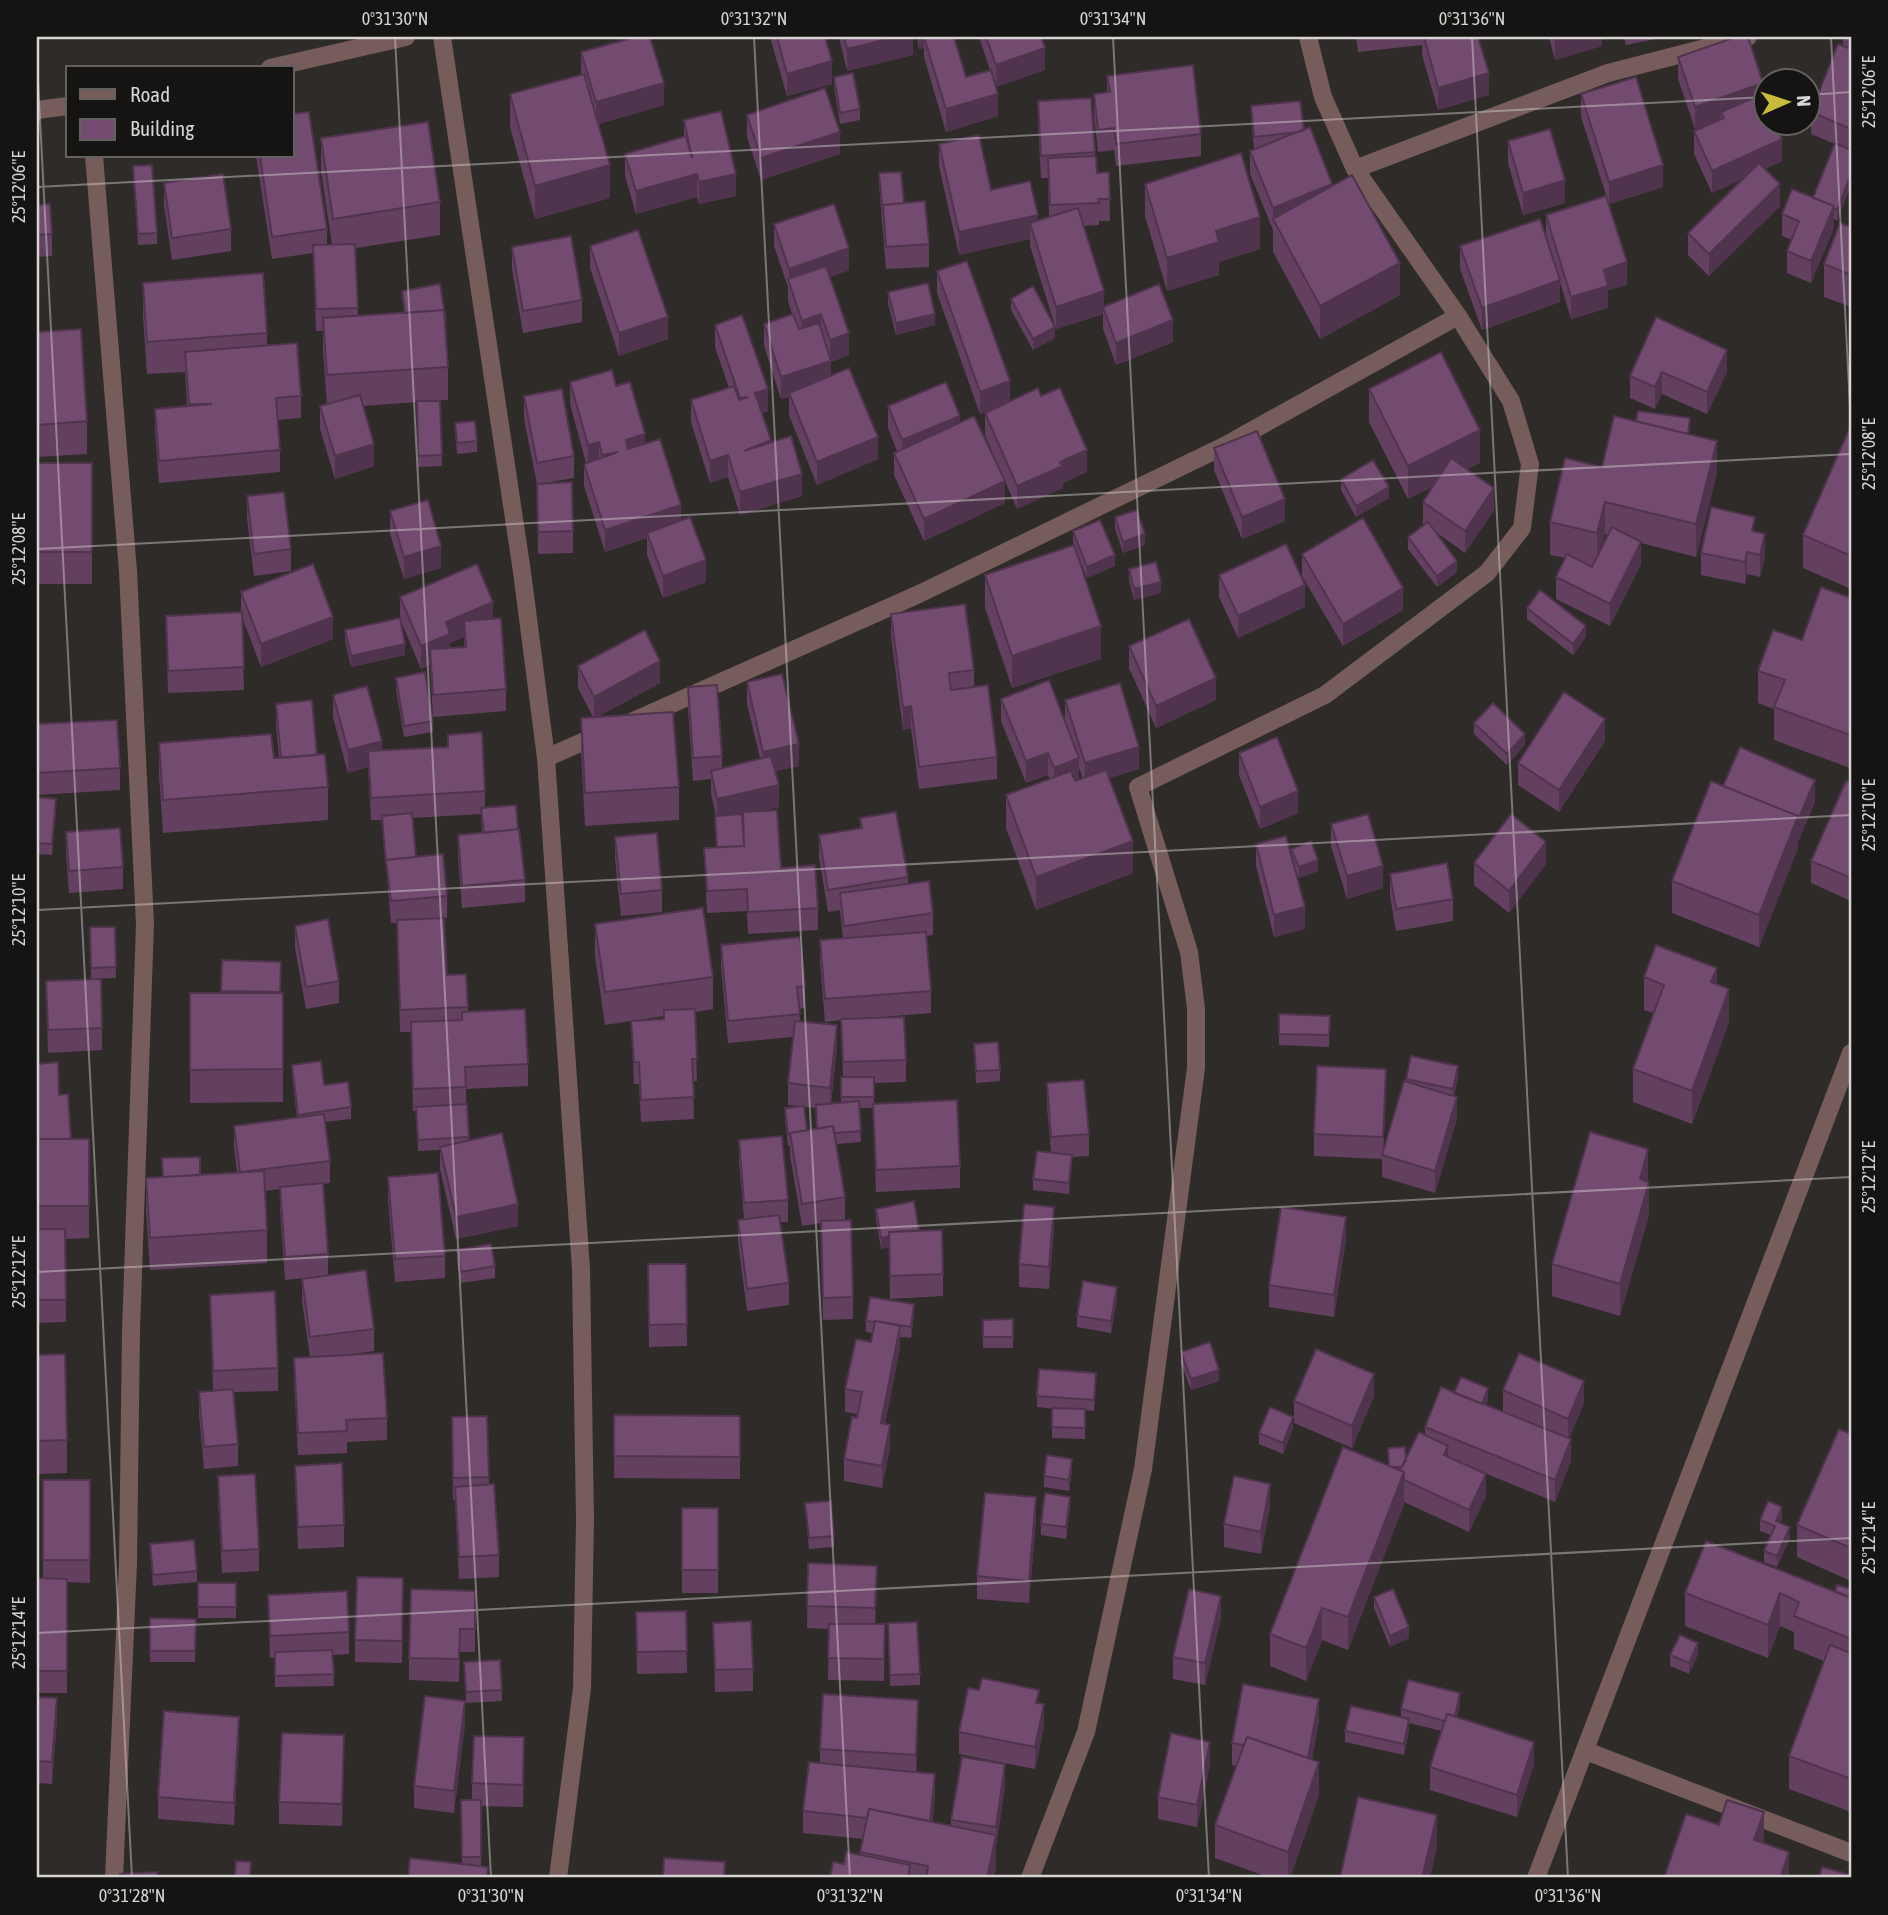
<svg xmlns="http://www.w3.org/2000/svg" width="1888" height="1915" font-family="'Asap Condensed',sans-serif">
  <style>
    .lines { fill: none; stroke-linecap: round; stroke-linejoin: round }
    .minor { stroke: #765c5a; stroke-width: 18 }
    .tertiary { stroke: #765c5a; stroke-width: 18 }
    .wall { fill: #634060; fill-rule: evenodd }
    .shaded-wall { fill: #50344e }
    .building { fill: #734b70; stroke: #50344e; stroke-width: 2 }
    .ticks { fill: none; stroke: #d7d5d3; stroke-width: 2; stroke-opacity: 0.45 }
    .neatline { fill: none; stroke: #d7d5d3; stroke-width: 2.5 }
    .ticks-label { font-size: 18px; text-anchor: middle; fill: #d7d5d3 }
  </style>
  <rect width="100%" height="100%" fill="#2e2b28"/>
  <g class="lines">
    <path class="minor" d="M442,37L522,572L546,758L581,1269L585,1519L582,1688L558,1878
      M94,156L128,571L145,924L131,1331L128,1563L114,1878
      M1355,169L1608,73L1748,37
      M629,723L919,594L1226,445L1458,316
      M546,758L603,733
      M1586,1751L1851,1853
      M1030,1878L1086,1732L1143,1469L1196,1068V1009L1189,952L1138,787L1325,695L1487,573L1522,528L1530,464L1511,401L1458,316L1355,169L1323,97L1308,37
      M1536,1878L1851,1053"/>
    <path class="tertiary" d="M270,68L406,37
      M37,110L68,106"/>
  </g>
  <path class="wall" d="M770,37H825L832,84L787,96Z
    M839,37H913V55L847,71Z
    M917,37H954L966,77L990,70L979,37H1041L1045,70L996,87L998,116L946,132L924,57V48L919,49Z
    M1356,37H1478L1489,95L1438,110L1422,55V45L1358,52Z
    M1549,37H1602V46L1555,60Z
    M1624,37H1661V38L1626,45Z
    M1843,37H1851V185L1837,221L1834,219V228L1811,283L1787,273V251L1792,240L1782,236V214L1813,198L1835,144L1811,134V112L1843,46Z
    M581,52L664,105L598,124L610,198L535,219L510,127V94L581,75Z
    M1678,57L1763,96L1782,161L1765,169L1780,206L1709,276L1688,255V233L1742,179L1712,193L1694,154V131L1718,121L1695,129L1678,79Z
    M1107,76L1201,134V156L1116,166L1114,150L1098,152L1094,116V94L1107,92Z
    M834,77L860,109V120L840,124L834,88Z
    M1581,94L1663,187L1609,204L1581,117Z
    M1091,98L1095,156L1097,173L1109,172L1110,221H1099V225L1084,226L1104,306L1173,342L1116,365L1103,329V314L1056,329L1030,246V239L959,255L939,166V144L991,190L1038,221L1049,217L1048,178H1041L1038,124V101Z
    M1251,106L1304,130L1332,186L1400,295L1320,339L1273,252V230L1250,174V151L1259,148L1254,149L1251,118Z
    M747,115L840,154L761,180L747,137Z
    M684,120L736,196L699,204L697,197L636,214L625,176V154L684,137Z
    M321,138L440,202V235L356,248L358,316L404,313L402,291L446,321L448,367V400L431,401H440L442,466L418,467L417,402L363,406L374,466L335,479L320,429V406L327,404L323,351V331H316L313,253L272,259L256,156H292L327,229V245H332L321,171Z
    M1508,141L1565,203L1523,215L1508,163Z
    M133,166L157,233V244L138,245Z
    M879,173L904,203L929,244V267L886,269L879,185Z
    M164,183L231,229V251L172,260L164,205Z
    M1145,184L1260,249L1219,262V275L1167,291L1145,216Z
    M37,205L52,234V256L37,257Z
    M1546,215L1627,285L1608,290V308L1571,319L1560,282V302L1482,330L1460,269V246L1554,263L1546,237Z
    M774,224L849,270L830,277L849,355L831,362V375L878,459L817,485L789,415V397L781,399L764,346V324L792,314L788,301V287L774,246Z
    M1851,227V307L1824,297V264Z
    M590,246L668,339L619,356L590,268Z
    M512,247L582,300V322L523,333L512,269Z
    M937,271L1010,401L1041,396L1087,472L1063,483V488L1017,509L985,435V413L980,414L937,293Z
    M143,283L267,333V345L301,396V418L278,420L280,450V472L159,483L155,431V409L187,406L185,372L147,374L143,316Z
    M888,292L935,325L896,335L888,303Z
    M1011,299L1055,338L1033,350L1011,310Z
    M1656,317L1727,372L1707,414L1662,394L1655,409L1630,398V376Z
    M715,325L768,411L762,413L771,442L802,496L740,515L728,477L710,483L691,422V400L729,388L715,347Z
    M37,332L87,421V454L37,457Z
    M570,382L616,386L681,520L706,582L663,598L647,555V538L605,552L584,486V464L586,463L570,404Z
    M1369,389L1480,463L1467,469L1494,510L1465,553L1437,533L1457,572L1437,587L1408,549V537L1424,525L1423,524V502L1432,487L1408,499L1369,422Z
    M524,396L574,456V478L545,483L573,531V553L538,554L537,484L524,419Z
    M888,406L960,422L1005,503L924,541L894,475V453L897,451L888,428Z
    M1636,421L1690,430L1689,434L1717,473L1696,557L1641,543V564L1610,626L1556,599V577L1566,558L1550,555V522L1602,467ZM1605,534L1608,535L1601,548Z
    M455,423L477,441V452L457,454Z
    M1851,425V589L1803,568V535Z
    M1214,448L1285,521L1242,539L1214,470Z
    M37,463H92V584H37Z
    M1341,479L1389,498L1356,517L1341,490Z
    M247,496L291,549V571L254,576L247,518Z
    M390,511L441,568L404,579L390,534Z
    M1115,517L1145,545L1123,553L1115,528Z
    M1073,531L1115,566L1087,578L1073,542Z
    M1755,532L1765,556L1760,577L1747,574L1745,584L1701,575V553Z
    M1302,554L1403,610L1343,646L1302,576Z
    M1129,569L1161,593L1134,600L1129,580Z
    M985,575L1101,659L1012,688L985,608Z
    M1219,575L1305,607L1238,638L1219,597Z
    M241,592L333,639L261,667L242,617L244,690L168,693L166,616L241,612Z
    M400,597L493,619L506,689V711L433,717L430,665L421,669L400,619L405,655L351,667L345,641V630L400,619ZM464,637V647L450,648V643Z
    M1851,598V764L1850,768L1774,740V709L1758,703V671L1802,640Z
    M1527,608L1586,637L1573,655L1527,619Z
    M891,614L974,670V687L997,757V779L919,789L911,728L903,730L891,636Z
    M1129,646L1216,700L1156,728L1129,668Z
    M578,666L660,683L597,717L679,787V820L585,826L581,751V718L593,717L578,688Z
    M396,678L433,721V732L404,737L396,689Z
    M747,682L799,766L775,771L779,807L760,811L781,868L818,908V930L748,934L747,911L707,913L704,848L716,847L715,827V816H716L711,793V779L693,781L688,709V687L722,756V768L760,758L747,704Z
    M333,695L382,750L448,747V735L485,791V808L525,880V902L462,908L458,857V835L482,833L481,814L412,818L416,857L447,896V918H444L447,975L466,974L468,1012L528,1064V1086L466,1089V1104H467L469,1141L518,1226L456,1239L440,1169V1150L418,1151L416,1111H413L411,1032H400L397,923H391L382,820H371L368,767L348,773L333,717Z
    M1001,699L1065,722V700L1139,769L1109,778L1133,873L1036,910L1006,828V795L1050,779L1048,775L1026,783L1001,721ZM1079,768L1083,779L1079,780Z
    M276,704L317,755L328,787V820L163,833L159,775V743L274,758H279L276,726Z
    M1474,723L1525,745L1507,765L1474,734Z
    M37,724L120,768V790L37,795Z
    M1605,741L1559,812L1518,785V763Z
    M1239,753L1298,813L1260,829L1239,775Z
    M1851,783V901L1811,883V861Z
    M1723,786L1815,802L1798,842V848L1759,947L1672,913V881Z
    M37,797L56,810L52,855L37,854Z
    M860,818L908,877V884L933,913V935L926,936L931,991V1013L870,1018L906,1060V1082L874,1083V1104L960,1166V1188L876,1192L873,1108H859L861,1142L836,1144L845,1197V1219L837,1220L853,1297V1319L823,1320L821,1223L802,1226L790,1155V1146H788L785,1119V1108L800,1106L788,1105V1083L793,1037L728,1043L721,967V945L805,986V1008L799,1009L800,1021L837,1048L831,1104L841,1103V1077H843L841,1020L825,1022L820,963V940L843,939L840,910L828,912L819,857V835L860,829ZM804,1107L816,1108L817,1129L807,1130Z
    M1331,824L1383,888L1347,899L1331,846Z
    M66,832L123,867V889L69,893L66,854Z
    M615,837L662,890V912L621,916L615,859Z
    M1256,844L1291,856V849L1318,871L1299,878L1294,867L1305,929L1274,937L1256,866Z
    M1474,863L1546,864L1509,913L1474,885Z
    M1390,874L1453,899V921L1396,931L1390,896Z
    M595,924L713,977V1009L695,1012L697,1081H693L694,1119L641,1122L639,1084H634L631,1021L605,1025L595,956ZM664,1016V1019L633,1021Z
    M295,926L339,981V1003L306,1009L295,948Z
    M90,927H115L116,978L91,979Z
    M222,960L281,993H283V1102L190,1103V993H221Z
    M1644,977L1717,984L1729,1022L1692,1124L1633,1102V1069L1654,1013L1644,1010Z
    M46,981L102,1028V1050L48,1053Z
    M1279,1014L1330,1016L1329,1047L1279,1045Z
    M974,1044L1000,1070V1081L976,1083Z
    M37,1064L59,1095L71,1139H89V1238L65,1239L66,1322L37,1323Z
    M292,1065L324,1085L351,1107V1119L325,1122L330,1161V1183L323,1184L328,1254V1275L374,1329V1351L337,1356L387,1418V1440L347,1442V1453L298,1455L294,1380V1358L310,1357L302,1301V1279L306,1278L285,1280L280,1209V1189L265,1191L267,1230V1263L150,1270L146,1211V1178L237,1172L234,1148V1126L297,1118L292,1076Z
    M1458,1077L1454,1096L1457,1119L1435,1193L1382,1177V1159L1314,1156V1134L1386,1091L1383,1153L1406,1079Z
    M1047,1083L1089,1134V1156L1072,1157L1069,1194L1033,1190V1179L1051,1152L1047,1106Z
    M739,1140L788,1200V1222H780L789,1283V1305L747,1311L738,1242V1220L744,1219L739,1162Z
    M388,1177L445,1256V1278L395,1282L388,1199Z
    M1648,1182L1649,1215L1620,1316L1552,1296V1264Z
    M876,1209L919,1230L943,1274V1296L890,1299L889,1247L881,1249L876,1220Z
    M1054,1229L1049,1289L1019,1287V1264Z
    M1346,1239L1334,1317L1269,1307V1285Z
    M457,1250L495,1266V1278L461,1283L457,1261Z
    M648,1264H686L687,1346L649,1347Z
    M210,1295L278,1368V1391L234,1392L238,1444V1466L204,1469L199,1414V1392L213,1391Z
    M1117,1298L1111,1333L1077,1327V1316Z
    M914,1315L911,1338L900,1337V1348L885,1424L890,1447L882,1488L844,1481V1459L857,1414L845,1412V1389L871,1342L873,1333L866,1332V1321Z
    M1013,1319V1348H983V1320Z
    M1181,1352L1219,1381L1191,1390L1181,1363Z
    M37,1353L67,1440V1473L37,1474Z
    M1096,1384L1094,1411L1085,1410V1439L1052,1438V1408L1056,1409L1037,1407V1396Z
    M1503,1390L1584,1403L1569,1439L1571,1461L1555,1502L1482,1472L1486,1496L1469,1532L1404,1502L1348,1650L1322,1640L1306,1681L1270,1666V1634L1389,1466L1388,1448L1406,1460L1425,1435V1427L1454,1393L1488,1399L1486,1405L1503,1412Z
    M1374,1396L1352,1448L1294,1423V1401Z
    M614,1415L740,1416V1479L614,1478Z
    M487,1416L489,1484L499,1555V1577L459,1579L455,1500H453L452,1417Z
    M1293,1428L1283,1454L1259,1444V1433Z
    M1851,1434V1581L1797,1557V1525Z
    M295,1466L344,1525V1547L298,1549Z
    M1072,1470L1069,1491L1044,1487V1476Z
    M218,1476L259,1549V1571L222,1573L218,1498Z
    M43,1480H90V1583L67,1582V1693H37V1578H43Z
    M805,1503L834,1536V1547L809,1549Z
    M1270,1506L1261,1554L1224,1547V1524Z
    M682,1508H718V1593H682Z
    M1070,1508L1066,1539L1041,1535V1524Z
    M1782,1518L1780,1523L1790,1538L1777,1567L1764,1562V1551L1771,1535L1760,1531V1520Z
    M1036,1519L1029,1603L977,1599V1576Z
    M150,1544L197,1571V1582L153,1586Z
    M808,1563L877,1588L875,1624H885L884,1681L828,1680L829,1629L807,1628Z
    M198,1583H236V1618H198Z
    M1851,1589V1812L1789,1789V1756L1824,1661L1794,1649V1632L1780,1626L1768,1658L1685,1626V1593L1835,1591Z
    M475,1591V1652H460L459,1682L409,1680V1658Z
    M268,1595L349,1632V1654L333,1655L334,1686L275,1687V1658H270Z
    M1374,1597L1409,1638L1390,1647L1374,1608Z
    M403,1601L402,1663L355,1662V1640Z
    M686,1611L687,1673L637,1674L636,1612Z
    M150,1618L196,1619L195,1662H150Z
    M1221,1618L1205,1685L1173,1679V1657Z
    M713,1623L753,1669V1691L715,1692Z
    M888,1634L920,1674V1685L890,1686Z
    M1698,1654L1689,1674L1670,1666V1655Z
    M464,1662L502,1690V1701L466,1703Z
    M979,1690L1039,1703L1044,1726L1035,1769L959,1754V1732Z
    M37,1697L57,1720L52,1784L37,1783Z
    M1460,1705L1457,1717L1534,1764L1517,1817L1430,1790V1767L1442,1731L1409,1723V1730L1404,1755L1345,1742V1731L1401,1717V1709Z
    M1319,1721L1312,1759L1319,1795L1290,1878H1271L1215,1858V1825L1236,1766L1232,1765V1743Z
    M918,1722L916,1773L935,1797L932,1822L951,1826V1820L1005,1786L996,1847V1868L994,1878H830L844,1864L860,1855L863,1839L803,1833V1811L820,1763V1749Z
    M465,1724L454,1813L414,1808V1786Z
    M239,1739L234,1825L158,1819V1797Z
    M344,1757L342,1826L279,1824V1802Z
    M524,1759L523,1807L481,1806V1866L488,1878L462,1864L461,1800H472V1783Z
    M1210,1764L1197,1827L1158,1819V1797Z"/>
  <path class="shaded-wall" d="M896,37H913V55L847,71V49Z
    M919,37H924V48L919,49Z
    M1559,37H1602V46L1555,60V38Z
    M1045,48V70L996,87V65Z
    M832,61V84L787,96V74Z
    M1489,73V95L1438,110V88Z
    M664,83V105L596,125V102Z
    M1763,83V105L1721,112V120L1695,129V107Z
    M998,94V116L946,132V109Z
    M840,132V154L761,180V158Z
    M1782,139V161L1712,193V171Z
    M610,165V198L535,219V186Z
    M1663,165V187L1609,204V182Z
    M697,174V197L636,214V191Z
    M736,174V196L699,204V182Z
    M1851,174V185L1837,221V210Z
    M1565,180V203L1523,215V193Z
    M1332,184V206L1273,219V208Z
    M1780,184V206L1709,276V254Z
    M1834,206V228L1811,283V261Z
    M1038,215V237L1030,223V239L959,255V232Z
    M1260,217V249L1219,262V275L1167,291V258L1216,231Z
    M849,248V270L792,290L789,283V269Z
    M1627,262V285L1608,290V308L1571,319V297L1604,270Z
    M1400,263V295L1320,339V306Z
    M1560,280V302L1482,330V308Z
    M1104,291V312L1103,307V314L1056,329V307Z
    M821,314V337L802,343V321Z
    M935,314V325L896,335V323Z
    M668,317V339L619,356V333Z
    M1173,320V342L1116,365V343Z
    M1055,327V338L1033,350V339Z
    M849,333V355L831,362V383L789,393V397L781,399V377L830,361V340Z
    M1727,350V372L1707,414V392Z
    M1662,372V394L1655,409V387Z
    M1010,381V403L980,414V392Z
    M768,389V411L755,415V393Z
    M960,416V438L902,462V440Z
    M1480,430V463L1408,499V466Z
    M645,434V456L626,462V440Z
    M878,437V459L817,485V462Z
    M1717,441V473L1696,557V524Z
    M599,442V464L588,467V445Z
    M374,444V466L335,479V456Z
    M1087,450V472L1063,483V488L1017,509V486L1060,462Z
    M728,455V477L710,483V461Z
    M802,474V496L740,515V492Z
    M1005,481V503L924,541V519Z
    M1389,487V498L1356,517V506Z
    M1494,488V510L1465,553V531Z
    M1285,499V521L1242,539V517Z
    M1605,502V534L1597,566V533Z
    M681,505V527L647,533V538L605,552V530Z
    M1145,534V545L1123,553V542Z
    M1765,534V556L1760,577V555Z
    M1641,542V564L1610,626V604Z
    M441,546V568L404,579V557Z
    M1747,552V574L1745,584V562Z
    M1115,555V566L1087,578V567Z
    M706,560V582L663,598V576Z
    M1457,561V572L1437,587V576Z
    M1161,582V593L1134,600V589Z
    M1305,585V607L1238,638V616Z
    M1403,588V610L1343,646V624Z
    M493,602V624L464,621V637L450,643V656L430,649V665L421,669V646L446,622Z
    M333,617V639L261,667V644Z
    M1101,626V659L1012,688V656Z
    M1586,626V637L1573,655V644Z
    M405,644V655L351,667V656Z
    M660,661V683L594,719V697Z
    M1216,678V700L1156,728V706Z
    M911,706V728L903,730V708Z
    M1605,719V741L1559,812V790Z
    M1851,731V764L1850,768V735Z
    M1525,734V745L1507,765V754Z
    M382,741V763L368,751V767L348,773V750Z
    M799,744V766L763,774V752Z
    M1139,747V769L1085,785V763Z
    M1048,753V775L1026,783V761Z
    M1079,758V780L1054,790V768Z
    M1815,780V802L1798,842V848L1759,947V915L1798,816Z
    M779,785V807L717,822V799Z
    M1298,791V813L1260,829V807Z
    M56,799V810L52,855V844Z
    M1133,841V873L1036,910V877Z
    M1546,842V864L1509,913V891Z
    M1318,860V871L1299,878V867Z
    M1383,866V888L1347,899V876Z
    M1305,907V929L1274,937V915Z
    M1717,968V1000L1711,982Z
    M1729,989V1022L1692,1124V1091Z
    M837,1025V1048L830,1110V1088Z
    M1458,1066V1077L1453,1100V1089Z
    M1386,1069V1091L1383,1159V1137Z
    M1457,1097V1119L1435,1193V1171Z
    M1648,1149V1181L1640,1179Z
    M1072,1155V1166L1069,1194V1183Z
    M1649,1182V1215L1620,1316V1284Z
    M518,1204V1226L456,1239V1217Z
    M1054,1207V1229L1049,1289V1267Z
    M1346,1217V1239L1334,1317V1295Z
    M889,1236V1247L881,1249V1238Z
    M1117,1287V1298L1111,1333V1321Z
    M914,1304V1315L911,1338V1327Z
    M900,1326V1348L881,1445V1423Z
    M1219,1370V1381L1191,1390V1379Z
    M1374,1374V1396L1352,1448V1426Z
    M1584,1381V1403L1568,1441V1419Z
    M1488,1388V1399L1479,1422V1411Z
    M1293,1417V1428L1283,1454V1443Z
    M890,1425V1447L882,1488V1466Z
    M1571,1439V1461L1555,1502V1480Z
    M1448,1446V1468L1444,1455Z
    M1072,1459V1470L1069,1491V1480Z
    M1404,1472V1505L1348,1650V1617Z
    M1486,1474V1496L1469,1532V1510Z
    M1270,1484V1506L1261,1554V1532Z
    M1036,1497V1519L1029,1603V1581Z
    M1070,1497V1508L1066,1539V1527Z
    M1782,1507V1518L1776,1532V1521Z
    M1790,1527V1538L1777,1567V1556Z
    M877,1566V1588L875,1631V1608Z
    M1780,1593V1626L1768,1658V1625Z
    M1221,1596V1618L1205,1685V1663Z
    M1322,1608V1640L1306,1681V1648Z
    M1409,1627V1638L1390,1647V1636Z
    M1698,1643V1654L1689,1674V1663Z
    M1460,1693V1705L1453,1734V1723Z
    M57,1698V1720L52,1784V1762Z
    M1319,1699V1721L1308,1780V1758Z
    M918,1700V1722L916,1777V1755Z
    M465,1701V1724L454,1813V1791Z
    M1044,1704V1726L1035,1769V1747Z
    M239,1717V1739L234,1825V1803Z
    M1409,1719V1730L1404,1755V1744Z
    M344,1735V1757L342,1826V1804Z
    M1210,1742V1764L1197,1827V1805Z
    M1534,1742V1764L1517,1817V1795Z
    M1319,1762V1795L1290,1878H1288V1852Z
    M1005,1764V1786L996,1847V1868L994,1878H987L996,1837V1827Z
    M935,1774V1797L930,1846V1824Z
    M1764,1812V1845L1754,1840Z
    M1437,1815V1848L1430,1878H1422Z
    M1789,1852V1878H1780Z"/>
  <path class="building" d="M635,37H650L664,83L596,102L581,52Z
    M777,37H825L832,61L787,74Z
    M844,37H896L847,49Z
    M924,37H954L966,77L991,70L998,94L946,109Z
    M986,37H1041L1045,48L996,65Z
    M1424,37H1478L1489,73L1438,88Z
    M1736,37H1748L1763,83L1695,107L1678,57Z
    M1838,44L1851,49V129L1811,112Z
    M1193,65L1201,134L1116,144L1114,128L1098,130L1094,94L1110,92L1107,76Z
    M853,73L860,109L840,113L834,77Z
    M584,74L610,165L535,186L510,94Z
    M1636,77L1663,165L1609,182L1581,94Z
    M825,88L840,132L761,158L747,115Z
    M1762,94L1766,101V122H1775L1782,139L1712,171L1694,131L1724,118L1721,112Z
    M1091,98L1095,152L1041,156L1038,101Z
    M1300,101L1304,130L1298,132L1254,137L1251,106Z
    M721,111L736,174L699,182L697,174L636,191L625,154L686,136L692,158L684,120Z
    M309,112L327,229L272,237L260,156H292V114Z
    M428,122L440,202L333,219L321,138Z
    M1310,127L1332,184L1273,208L1250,151Z
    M1550,129L1565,180L1523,193L1508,141Z
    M979,135L991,190L1030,181L1038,215L959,232L939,144Z
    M1835,143L1851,150V174L1837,210L1833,208L1834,206L1813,198Z
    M1241,153L1260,217L1216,231L1219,242L1167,258L1145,184Z
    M1096,156L1097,173L1109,172L1110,199H1098L1099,203L1050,205L1048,158Z
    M1759,163L1780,184L1709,254L1688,233Z
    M152,165L157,233L138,234L133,166Z
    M901,172L904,203L883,205V213L879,173Z
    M223,174L231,229L172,238L164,183Z
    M1352,175L1400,263L1320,306L1273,219Z
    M1792,189L1834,206L1811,261L1787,251L1799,221L1782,214Z
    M1606,196L1627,262L1604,270L1608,286L1571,297L1546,215Z
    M925,201L929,244L886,247L883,205Z
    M50,204L52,234L37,235V205Z
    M834,204L849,248L789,269L774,224Z
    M1078,208L1104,291L1056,307L1030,223Z
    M1540,219L1560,280L1482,308L1460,246Z
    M1840,223L1851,227V275L1824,264Z
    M638,230L668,317L619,333L590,246Z
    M571,236L582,300L523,311L512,247Z
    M355,244L358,308L316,309L313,245Z
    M967,261L1010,381L980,392L937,271Z
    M826,266L849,333L830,340L821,314L802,321L788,279Z
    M263,273L267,333L147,342L143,283Z
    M928,283L935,314L896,323L888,292Z
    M440,284L446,321H445L444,310L405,313L402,291Z
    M1159,284L1173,320L1116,343L1103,307Z
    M1033,286L1055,327L1033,339L1011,299Z
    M444,310L448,367L327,375L323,318Z
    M793,314L799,329L819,323L831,361L781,377L764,324Z
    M742,315L768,389L755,393L771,440L744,451L791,436L802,474L740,492L728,455L710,461L691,400L734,386L739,400L748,397L740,398L715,325Z
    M1656,317L1727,350L1707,392L1662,372L1655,387L1630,376Z
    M81,329L87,421L37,425V332Z
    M297,343L301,396L276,398L280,450L159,461L155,409L212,404H189L185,352Z
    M1441,352L1480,430L1408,466L1369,389Z
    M849,368L878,437L817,462L789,393Z
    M612,370L616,386L630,382L645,434L626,440L628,449L660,439L681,505L605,530L584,464L618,452L602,455L599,442L588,445L570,382Z
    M946,382L960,416L902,440L888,406Z
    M1038,388L1041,396L1060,388L1087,450L1060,462L1063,466L1017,486L985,413Z
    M562,389L574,456L537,463L524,396Z
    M360,395L374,444L335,456L320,406Z
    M417,401H440L442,455L418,456Z
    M1638,411L1690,418L1688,434L1636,421Z
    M974,416L1005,481L924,519L894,453Z
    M1614,416L1717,441L1696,524L1605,502L1597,533L1550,522L1565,458L1602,467Z
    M475,421L477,441L457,443L455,423Z
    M1851,425V556L1803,535Z
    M1257,431L1285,499L1242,517L1214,448Z
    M1451,458L1494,488L1465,531L1423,502Z
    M1373,460L1389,487L1356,506L1341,479Z
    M37,463H92V552H37Z
    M572,482L573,531L538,532L537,484Z
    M284,492L291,549L254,554L247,496Z
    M428,500L441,546L404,557L390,511Z
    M1711,507L1755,517L1752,531L1765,534L1760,555L1747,552L1745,562L1701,553Z
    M1137,510L1145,534L1123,542L1115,517Z
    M690,517L706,560L663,576L647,533Z
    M1363,518L1403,588L1343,624L1302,554Z
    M1100,520L1115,555L1087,567L1073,531Z
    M1428,522L1457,561L1437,576L1408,537Z
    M1612,527L1641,542L1610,604L1556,577L1567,554L1592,567Z
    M1286,544L1305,585L1238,616L1219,575Z
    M1074,545L1101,626L1012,656L985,575Z
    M1156,562L1161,582L1134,589L1129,569Z
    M313,564L333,617L261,644L241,592Z
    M477,564L493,602L446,622L450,634L421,646L400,597Z
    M1821,587L1851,598V731L1850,735L1774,707L1785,680L1758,671L1773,630L1802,640Z
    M1540,590L1586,626L1573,644L1527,608Z
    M965,604L974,670L949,673L951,690L988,685L997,757L919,767L911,706L903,708L891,614Z
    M242,612L244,667L168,671L166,616Z
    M400,618L405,644L351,656L345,630Z
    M501,618L506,689L433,695L430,649L466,647L464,621Z
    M1189,619L1216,678L1156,706L1129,646Z
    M645,630L660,661L594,697L578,666Z
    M425,672L433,721L404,726L396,678Z
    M782,674L799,744L763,752L747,682Z
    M1049,680L1079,758L1054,768L1048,753L1026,761L1001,699Z
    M1120,683L1139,747L1085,763L1065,700Z
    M717,685L722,756L693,758L688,687Z
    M367,686L382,741L348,750L333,695Z
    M1564,692L1605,719L1559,790L1518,763Z
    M312,700L317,755L281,758L276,704Z
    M1493,703L1525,734L1507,754L1474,723Z
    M673,712L679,787L585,793L581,718Z
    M117,720L120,768L37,773V724Z
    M482,732L485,791L371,798L368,751L448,747V735Z
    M271,734L274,758L325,754L328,787L163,800L159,743Z
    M1277,737L1298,791L1260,807L1239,753Z
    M1740,747L1815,780L1798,820V816L1723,786Z
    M771,756L779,785L717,799L711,771Z
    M1106,770L1133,841L1036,877L1006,795L1071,771L1075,781Z
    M1711,781L1798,816L1759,915L1672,881Z
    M1846,781L1851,783V878L1811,861Z
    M37,797L56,799L52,844L37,843Z
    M516,805L518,829L484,833L481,808Z
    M777,810L781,868L815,865L818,908L748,912L747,889L707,891L704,848L744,846L743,812Z
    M896,812L908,877L828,890L819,835L862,828L860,818Z
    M412,813L416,857L386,860V865L382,816Z
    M742,814L744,846L717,847L715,816Z
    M1368,814L1383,866L1347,876L1331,824Z
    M1511,814L1546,842L1509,891L1474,863Z
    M120,828L123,867L69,871L66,832Z
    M519,829L525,880L462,886L458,835Z
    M657,833L662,890L621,894L615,837Z
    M1286,836L1305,907L1274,915L1256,844Z
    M1311,841L1318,860L1299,867L1291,849Z
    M443,854L447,896L391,901L386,860Z
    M1447,863L1453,899L1396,909L1390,874Z
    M929,881L933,913L844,926L840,893Z
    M703,908L713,977L605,992L595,924Z
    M444,918L447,975L466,974L468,1007L400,1010L397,920Z
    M328,919L339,981L306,987L295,926Z
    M90,927H115L116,967L91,968Z
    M926,932L931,991L825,999L820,940Z
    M800,937L805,986L797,987L800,1014L728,1021L721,945Z
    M1656,945L1717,968L1711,982L1729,989L1692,1091L1633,1069L1664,985L1644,977Z
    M222,960L281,962L280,992L221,991Z
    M101,979L102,1028L48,1030L46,981Z
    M190,993H283V1069L190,1070Z
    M525,1009L528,1064L465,1067L466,1087L413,1089L411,1022L462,1020V1012Z
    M695,1009L697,1059H692L694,1097L641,1100L639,1062H634L631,1021L664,1019V1010Z
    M1279,1014L1330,1016L1329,1035L1279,1034Z
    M904,1017L906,1060L843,1062L841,1019Z
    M795,1021L837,1025L830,1088L788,1083Z
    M998,1042L1000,1070L976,1071L974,1044Z
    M1411,1056L1458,1066L1453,1089L1406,1079Z
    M321,1061L324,1085L348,1082L351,1107L298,1115L292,1065Z
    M58,1062L59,1095L68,1094L71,1139H37V1064Z
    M1317,1066L1386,1069L1383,1137L1314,1134Z
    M841,1077H874V1097H841Z
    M1084,1080L1089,1134L1051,1137L1047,1083Z
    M1404,1081L1457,1097L1435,1171L1382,1155Z
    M957,1100L960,1166L876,1170L873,1104Z
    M859,1101L861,1131L834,1133L833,1126L817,1129L816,1105Z
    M467,1104L469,1137L418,1140L416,1107Z
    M804,1106L807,1130L790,1133V1135H788L785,1108Z
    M324,1114L330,1161L240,1172L234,1126Z
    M833,1126L845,1197L802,1204L790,1133Z
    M1590,1132L1648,1149L1640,1179L1649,1182L1620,1284L1552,1264Z
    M502,1133L518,1204L456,1217L440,1147Z
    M782,1136L788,1200L744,1203L739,1140Z
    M37,1139H89V1206H37Z
    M1037,1151L1072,1155L1069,1183L1033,1179Z
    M200,1157V1175L163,1177L162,1158Z
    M264,1171L267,1230L150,1238L146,1178Z
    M438,1173L445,1256L395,1259L388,1177Z
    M323,1183L328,1254L285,1257L280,1187Z
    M914,1201L919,1230L889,1232V1236L881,1238L876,1209Z
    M1024,1204L1054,1207L1049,1267L1019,1264Z
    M1281,1207L1346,1217L1334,1295L1269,1285Z
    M779,1215L789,1283L747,1289L738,1220Z
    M851,1220L853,1297L823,1298L821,1221Z
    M37,1229H65L66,1300H37Z
    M942,1230L943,1274L890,1276L889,1232Z
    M491,1244L495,1266L461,1272L457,1250Z
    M648,1264H686L687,1324L649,1325Z
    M366,1270L374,1329L310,1337L302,1279Z
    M1083,1281L1117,1287L1111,1321L1077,1316Z
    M275,1291L278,1368L213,1371L210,1295Z
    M870,1297L914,1304L911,1327L875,1321V1322L866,1321Z
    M1013,1319V1337H983V1320Z
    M875,1321L900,1326L881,1423L890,1425L882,1466L844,1459L852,1417L857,1418L862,1392L845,1389L856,1339L871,1342Z
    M1210,1342L1219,1370L1191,1379L1181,1352Z
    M1316,1349L1374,1374L1352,1426L1294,1401Z
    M37,1353V1355L65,1354L67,1440L37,1441Z
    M383,1353L387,1418L346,1420L347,1431L298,1433L294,1358Z
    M1519,1353L1584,1381L1568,1419L1503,1390Z
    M1039,1369L1096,1373L1094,1400L1037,1396Z
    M1461,1377L1488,1388L1482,1404L1454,1393Z
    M1441,1387L1571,1439L1555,1480L1425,1427Z
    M233,1389L238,1444L204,1447L199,1392Z
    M1270,1407L1293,1417L1283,1443L1259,1433Z
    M1052,1408L1085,1409V1428L1052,1427Z
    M614,1415L740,1416V1457L614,1456Z
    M487,1416L489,1477L453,1478L452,1417Z
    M1839,1429L1851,1434V1548L1797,1525Z
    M1419,1432L1448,1446L1444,1455L1486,1474L1469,1510L1404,1480V1472L1400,1470Z
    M1343,1447L1404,1472L1348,1617L1322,1608L1306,1648L1270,1634Z
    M1405,1447L1406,1460L1402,1467H1393L1389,1466L1388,1448Z
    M1047,1455L1072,1459L1069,1480L1044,1476Z
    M342,1463L344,1525L298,1527L295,1466Z
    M255,1474L259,1549L222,1551L218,1476Z
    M1234,1476L1270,1484L1261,1532L1224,1524Z
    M43,1480H90V1560H43Z
    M494,1484L499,1555L459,1557L455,1487Z
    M985,1493L1036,1497L1029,1581L977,1576Z
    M1045,1493L1070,1497L1066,1527L1041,1524Z
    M831,1501L834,1536L809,1538L805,1503Z
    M1768,1501L1782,1507L1776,1521L1790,1527L1777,1556L1764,1551L1775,1526L1760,1520Z
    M682,1508H718V1570H682Z
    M194,1540L197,1571L153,1575L150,1544Z
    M1706,1541L1851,1598V1639L1794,1616L1799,1602L1780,1593L1768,1625L1685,1593Z
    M808,1563L877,1566L875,1608L807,1606Z
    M357,1577L403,1578L402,1641L355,1640Z
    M37,1578L67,1579V1671H37Z
    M198,1583H236V1607H198Z
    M1837,1585L1851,1589V1598L1835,1591Z
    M411,1589L475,1591V1629H460L459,1659L409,1658Z
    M1189,1589L1221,1596L1205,1663L1173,1657Z
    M1393,1589L1409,1627L1390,1636L1374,1597Z
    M347,1591L349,1632L270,1636L268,1595Z
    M686,1611L687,1651L637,1652L636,1612Z
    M150,1618L196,1619L195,1651H150Z
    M751,1621L753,1669L715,1670L713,1623Z
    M917,1622L920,1674L890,1675L888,1623Z
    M829,1624H885L884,1659L828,1658Z
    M1680,1635L1698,1643L1689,1663L1670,1655Z
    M1830,1645L1851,1653V1779L1789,1756Z
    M332,1650L334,1674L275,1676V1652Z
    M500,1660L502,1690L466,1692L464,1662Z
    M982,1678L1039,1690L1036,1703L1044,1704L1035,1747L959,1732L968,1688L979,1690Z
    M1408,1680L1460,1693L1455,1716L1447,1714L1445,1721L1401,1709Z
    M1243,1684L1319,1699L1308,1758L1247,1737L1244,1745L1232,1743Z
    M823,1694L918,1700L916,1755L820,1749Z
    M425,1696L465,1701L454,1791L414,1786Z
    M37,1697L57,1698L52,1762L37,1761Z
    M1351,1706L1409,1719L1404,1744L1345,1731Z
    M164,1711L239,1717L234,1803L158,1797Z
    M1447,1714L1534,1742L1517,1795L1430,1767Z
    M282,1733L344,1735L342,1804L279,1802Z
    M1171,1733L1210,1742L1197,1805L1158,1797Z
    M474,1736L524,1737L523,1785L472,1783Z
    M1247,1737L1319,1762L1288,1852L1215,1825Z
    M962,1757L1005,1764L996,1827L951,1820Z
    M809,1762L935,1774L930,1821L869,1809L867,1818L803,1811Z
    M1358,1797L1437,1815L1422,1878H1340Z
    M461,1800H481V1857H462Z
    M1727,1800L1764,1812L1754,1840L1789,1852L1780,1878H1664L1686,1814L1719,1825Z
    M869,1809L996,1835L987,1878H926L928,1866L860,1852Z
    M846,1852L910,1865L908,1876L918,1878H830L833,1862L844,1864Z
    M410,1858L488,1867L487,1878H408Z
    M664,1858L725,1862L724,1878H663Z
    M236,1861L251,1862L250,1878H235Z
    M1822,1867L1851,1875L1850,1878H1819Z
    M157,1872V1878H120V1874Z"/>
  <path class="ticks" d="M395,37L491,1878M754,37L850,1878M1113,37L1209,1878M1472,37L1568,1878M1831,37L1851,426M37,62L132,1878M1808,95L1851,92M37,187L1766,97M37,549L1851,454M37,910L1851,815M37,1272L1851,1177M37,1633L1851,1538"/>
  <rect width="1888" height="1915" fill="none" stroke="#151412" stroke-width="77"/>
  <rect x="66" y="66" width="228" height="91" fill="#151412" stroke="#63615f" stroke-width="2"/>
  <rect x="80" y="89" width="35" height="10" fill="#765c5a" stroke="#63615f" stroke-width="2"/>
  <text x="130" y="102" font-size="21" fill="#d7d5d3">Road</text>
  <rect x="80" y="119" width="35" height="21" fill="#734b70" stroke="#63615f" stroke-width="2"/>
  <text x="130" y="136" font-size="21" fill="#d7d5d3">Building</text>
  <g transform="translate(1787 102) rotate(87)"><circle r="33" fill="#151412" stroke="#63615f" stroke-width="2"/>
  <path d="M0-5L12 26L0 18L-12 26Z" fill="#c8bb3b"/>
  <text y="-10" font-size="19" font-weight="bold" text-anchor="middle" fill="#d7d5d3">N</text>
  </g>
  <rect x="38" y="38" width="1812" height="1838" class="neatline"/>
  <g class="ticks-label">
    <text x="395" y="25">0°31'30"N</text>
    <text x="754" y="25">0°31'32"N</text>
    <text x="1113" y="25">0°31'34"N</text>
    <text x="1472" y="25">0°31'36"N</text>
    <text transform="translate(1869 92) rotate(-90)" y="6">25°12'06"E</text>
    <text transform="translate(19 187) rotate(-90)" y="6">25°12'06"E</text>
    <text transform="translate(1869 454) rotate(-90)" y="6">25°12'08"E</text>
    <text transform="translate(19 549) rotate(-90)" y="6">25°12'08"E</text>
    <text transform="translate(1869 815) rotate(-90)" y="6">25°12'10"E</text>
    <text transform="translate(19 910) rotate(-90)" y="6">25°12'10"E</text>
    <text transform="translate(1869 1177) rotate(-90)" y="6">25°12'12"E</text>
    <text transform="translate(19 1272) rotate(-90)" y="6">25°12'12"E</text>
    <text transform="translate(1869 1538) rotate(-90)" y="6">25°12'14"E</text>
    <text transform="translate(19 1633) rotate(-90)" y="6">25°12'14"E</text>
    <text x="132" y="1902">0°31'28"N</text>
    <text x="491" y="1902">0°31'30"N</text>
    <text x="850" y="1902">0°31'32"N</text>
    <text x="1209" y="1902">0°31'34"N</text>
    <text x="1568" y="1902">0°31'36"N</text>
  </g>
</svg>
